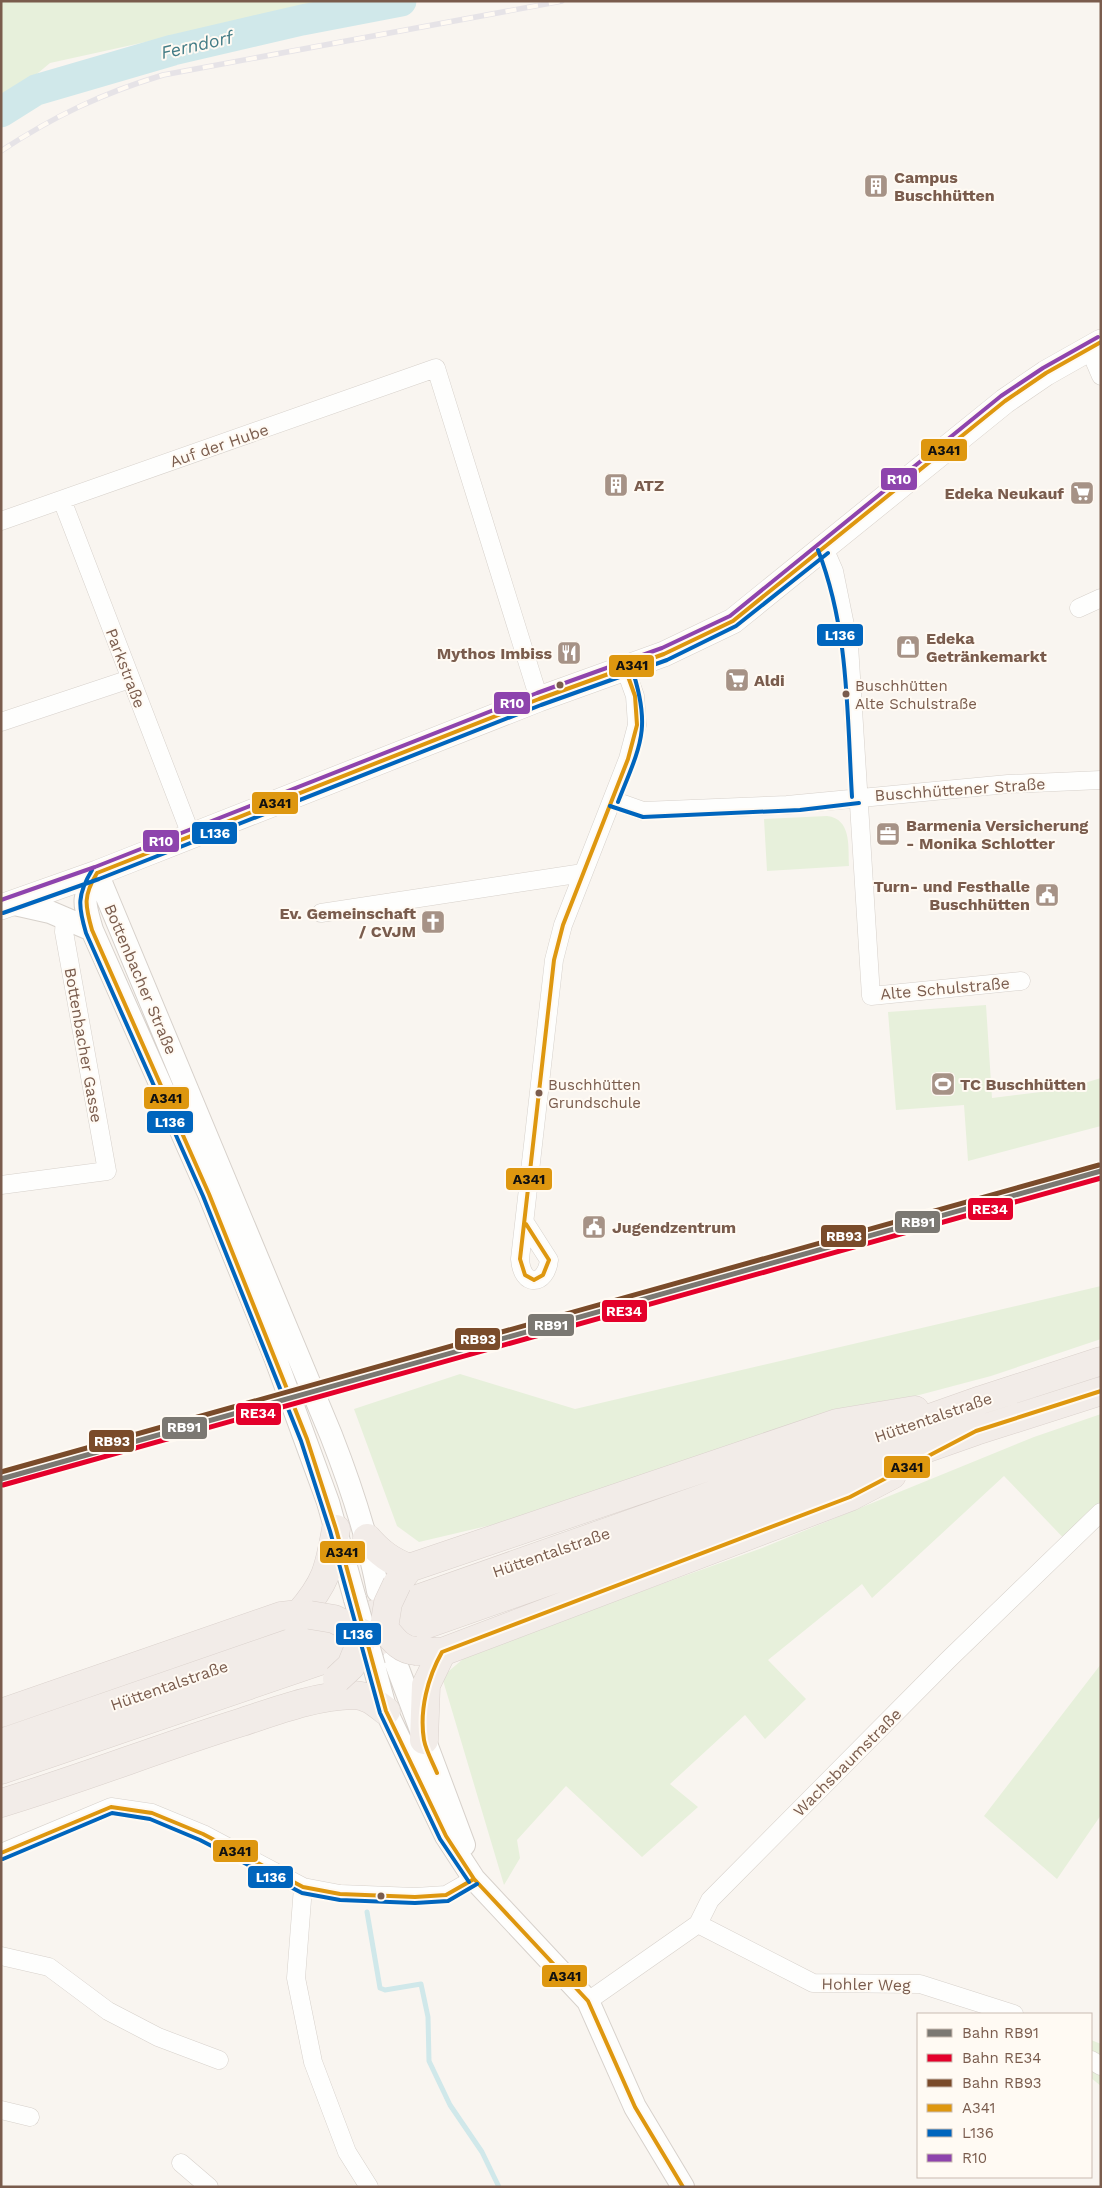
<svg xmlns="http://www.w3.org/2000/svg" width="1102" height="2188" font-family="'Work Sans',sans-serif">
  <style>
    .green { fill: #e7f0db }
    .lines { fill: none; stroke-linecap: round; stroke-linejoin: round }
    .stream { stroke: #d0e8ea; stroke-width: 5 }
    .river { stroke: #d0e8ea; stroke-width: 31 }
    .minor-casing { stroke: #d7d1cb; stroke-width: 19 }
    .tertiary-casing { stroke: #d7d1cb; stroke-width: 24 }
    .secondary-casing { stroke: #d9d2cb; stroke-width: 26 }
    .trunk-casing { stroke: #dad1cc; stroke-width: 29 }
    .minor { stroke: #fefefd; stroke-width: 18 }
    .tertiary { stroke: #fefefd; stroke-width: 22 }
    .secondary { stroke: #fefefd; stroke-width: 25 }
    .trunk { stroke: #f2ece8; stroke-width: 28 }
    .rail-casing { stroke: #e6e3e7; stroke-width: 5.5 }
    .rail { stroke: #fffaf3; stroke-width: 4; stroke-dasharray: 11; stroke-linecap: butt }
    .tertiary-bridge-casing { stroke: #d7d1cb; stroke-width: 24; stroke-linecap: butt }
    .trunk-bridge-casing { stroke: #dad1cc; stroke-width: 29; stroke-linecap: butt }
    .tertiary-bridge { stroke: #fefefd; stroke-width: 22 }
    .trunk-bridge { stroke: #f2ece8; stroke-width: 28 }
    .bus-1-casing { stroke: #fffaf3; stroke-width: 8 }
    .bus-2-casing { stroke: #fffaf3; stroke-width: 8 }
    .bus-3-casing { stroke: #fffaf3; stroke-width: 8 }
    .bus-1 { stroke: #de970f; stroke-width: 4 }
    .bus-2 { stroke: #0065bd; stroke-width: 4 }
    .bus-3 { stroke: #8e44ad; stroke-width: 4 }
    .rail-1-casing { stroke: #fffaf3; stroke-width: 9 }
    .rail-2-casing { stroke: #fffaf3; stroke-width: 9 }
    .rail-3-casing { stroke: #fffaf3; stroke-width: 9 }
    .rail-1 { stroke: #7b7872; stroke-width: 5 }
    .rail-2 { stroke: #e4002b; stroke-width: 5 }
    .rail-3 { stroke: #7a4b2a; stroke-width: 5 }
    .bus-dot { fill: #7a5c4d; stroke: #fffaf3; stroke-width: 2 }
    .labels { text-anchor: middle; stroke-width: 4; stroke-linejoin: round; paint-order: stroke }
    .bus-label { font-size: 15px; fill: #7a5c4d; stroke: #fffaf3; text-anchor: start }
    .poi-label { font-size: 16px; font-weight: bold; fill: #7a5c4d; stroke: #fffaf3; text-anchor: start }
    .street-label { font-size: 16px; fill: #7a5c4d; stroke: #fffaf3 }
    .water-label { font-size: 18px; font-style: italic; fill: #437c86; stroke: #fffaf3 }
    .line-badge { stroke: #fffaf3; stroke-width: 2 }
    .badge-label { font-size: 14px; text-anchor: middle; font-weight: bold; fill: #fff }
    .pale-badge-label { font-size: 14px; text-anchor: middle; font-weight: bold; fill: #111 }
  </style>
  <rect width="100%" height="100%" fill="#f9f5f0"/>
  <path class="green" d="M1,1H332L50,63L1,104Z
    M827,816C852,819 848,847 849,866L767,871L764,819Z
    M986,1005L992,1098L1065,1089L1101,1078V1126L968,1161L964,1105L896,1110L888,1012Z
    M1101,1286V1339L991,1376L768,1435L521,1518L419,1542L397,1526L354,1409L460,1374L575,1409Z
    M1101,1414V1525L1074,1549L1004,1476L872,1598L862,1584L768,1660L806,1699L765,1739L745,1715L670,1784L698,1807L642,1857L566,1786L517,1840L520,1858L504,1885L442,1677L470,1653L762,1548L1034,1437Z
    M1101,1664V1815L1057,1879L984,1816Z
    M1091,2040L1101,2044V2086L1091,2078Z"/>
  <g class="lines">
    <path class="stream" d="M367,1912L380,1988L385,1990L421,1984L428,2017L429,2061L450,2105L482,2152L499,2187"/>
    <path class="river" d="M1,112L36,90L173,50L302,20L401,1"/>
    <defs>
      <path id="minor" d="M1089,348L1101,376
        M62,500L191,835
        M1,521L436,368L539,699
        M824,548L834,571L849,645L871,996L1021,981
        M1079,608L1101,598
        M1,722L130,679
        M612,800L643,811L787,805L1008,784L1101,780
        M321,913L583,873
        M1,1185L107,1171L64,932L65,918
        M526,1224L549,1260C546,1286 522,1288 520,1259L554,960L563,925L628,759L637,725L635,696L625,668
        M1,1853L111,1807L152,1813L203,1834L303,1887L340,1894L415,1897L446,1895L474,1879
        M303,1887L296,1978L313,2062L347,2152L369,2187
        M698,1924L813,1983L920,1984L1014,2014
        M1,1956L49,1967L108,2011L158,2037L219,2060
        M588,2001L698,1924L710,1900L948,1660L1101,1512
        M1091,2060L1101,2066
        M1,2110L30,2117
        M181,2163L209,2187"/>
      <path id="tertiary" d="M97,873C81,899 84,902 92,930L209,1194L275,1357L328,1502L355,1599
        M97,873L331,1435C351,1486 368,1537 378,1591
        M10,903L50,912L92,930
        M394,1658L464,1845
        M374,1666L386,1711L446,1836L474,1879L588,2001L635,2107L683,2187"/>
      <path id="secondary" d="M1,907L97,873L539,699L664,654L733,621L1005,401L1046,373L1101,342"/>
      <path id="trunk" d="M367,1538C380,1553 391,1561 409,1568
        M397,1584L409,1568L837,1423L915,1410
        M299,1614C326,1583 329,1569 336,1529
        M416,1651L442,1652L850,1497L892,1475
        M1,1713L281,1616L299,1614L310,1615
        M424,1740L426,1685L442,1652
        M1,1743L386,1610L981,1400L1101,1361
        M1,1770L393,1636L976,1431L1101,1391
        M1,1803C81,1779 159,1748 239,1723C276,1711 314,1696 353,1695C367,1695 376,1703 386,1711"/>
    </defs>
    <use href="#minor" class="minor-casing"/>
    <use href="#tertiary" class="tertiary-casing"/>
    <use href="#secondary" class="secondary-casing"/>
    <use href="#trunk" class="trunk-casing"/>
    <use href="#minor" class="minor"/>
    <use href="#tertiary" class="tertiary"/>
    <use href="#secondary" class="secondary"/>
    <use href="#trunk" class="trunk"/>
    <defs>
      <path id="rail" d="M1,151C54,116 103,93 163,75L562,1"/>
    </defs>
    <use href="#rail" class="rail-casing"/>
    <use href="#rail" class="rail"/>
    <defs>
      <path id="tertiary-bridge" d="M355,1599L374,1666"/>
      <path id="trunk-bridge" d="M397,1584L388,1603L384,1628C393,1639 400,1650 416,1651
        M310,1615L334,1619L364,1634L351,1666L337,1679"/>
    </defs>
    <use href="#tertiary-bridge" class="tertiary-bridge-casing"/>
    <use href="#trunk-bridge" class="trunk-bridge-casing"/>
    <use href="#tertiary-bridge" class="tertiary-bridge"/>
    <use href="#trunk-bridge" class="trunk-bridge"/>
    <defs>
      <path id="bus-1" d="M97,873C83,896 85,905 92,930L209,1194L307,1439L336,1529L386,1711L446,1836L474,1879L588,2001L635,2107L683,2187
        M97,873L539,699L664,654L733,621L1005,401L1046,373L1101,342
        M526,1224L549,1260L543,1275L534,1280L525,1275L520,1259L554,960L563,925L628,759L637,725L635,696L625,668
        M437,1773C433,1763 426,1751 424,1740C419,1710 428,1677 442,1652L850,1497L976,1431L1101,1391
        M1,1853L111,1807L152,1813L203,1834L303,1887L340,1894L415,1897L446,1895L474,1879"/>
      <path id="bus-2" d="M818,550C849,630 847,713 852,797
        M618,802C641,744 652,728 631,666
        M610,806L643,817L800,810L859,803
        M92,870C77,895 78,906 86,933L203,1196L301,1441L330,1531L380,1713L440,1839L469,1882
        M3,913L99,879L541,705L667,660L736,626L828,553
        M3,1859L112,1813L150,1819L200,1840L302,1893L340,1900L415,1903L448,1901L477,1884"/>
      <path id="bus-3" d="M1,900L95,867L537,693L662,648L730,616L1001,396L1043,368L1098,337"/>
    </defs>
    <use href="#bus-1" class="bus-1-casing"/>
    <use href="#bus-2" class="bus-2-casing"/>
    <use href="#bus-3" class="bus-3-casing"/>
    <use href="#bus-1" class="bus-1"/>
    <use href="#bus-2" class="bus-2"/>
    <use href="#bus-3" class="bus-3"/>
    <defs>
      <path id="rail-1" d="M1,1479L1101,1171"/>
      <path id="rail-2" d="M3,1485L1101,1178"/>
      <path id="rail-3" d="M1,1472L1099,1165"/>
    </defs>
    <use href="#rail-1" class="rail-1-casing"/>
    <use href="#rail-2" class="rail-2-casing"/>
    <use href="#rail-3" class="rail-3-casing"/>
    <use href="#rail-1" class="rail-1"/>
    <use href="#rail-2" class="rail-2"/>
    <use href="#rail-3" class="rail-3"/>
  </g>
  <defs>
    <symbol id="building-square" viewBox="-11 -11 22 22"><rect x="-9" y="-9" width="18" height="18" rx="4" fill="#a69286" stroke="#fffaf3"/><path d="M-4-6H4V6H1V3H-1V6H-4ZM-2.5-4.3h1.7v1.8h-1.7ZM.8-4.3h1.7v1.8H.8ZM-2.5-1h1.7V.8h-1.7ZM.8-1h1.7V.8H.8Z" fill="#fff"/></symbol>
    <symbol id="supermarket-square" viewBox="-11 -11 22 22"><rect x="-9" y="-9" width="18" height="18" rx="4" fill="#a69286" stroke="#fffaf3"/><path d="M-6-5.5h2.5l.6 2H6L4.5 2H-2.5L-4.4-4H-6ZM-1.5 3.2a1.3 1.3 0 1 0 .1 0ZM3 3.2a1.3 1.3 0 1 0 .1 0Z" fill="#fff"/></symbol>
    <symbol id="shop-square" viewBox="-11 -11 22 22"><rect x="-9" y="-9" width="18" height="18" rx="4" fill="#a69286" stroke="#fffaf3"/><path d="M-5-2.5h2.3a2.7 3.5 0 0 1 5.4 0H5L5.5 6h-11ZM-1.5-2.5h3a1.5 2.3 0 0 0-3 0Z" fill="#fff"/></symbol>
    <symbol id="restaurant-square" viewBox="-11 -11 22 22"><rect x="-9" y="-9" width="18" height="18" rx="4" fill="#a69286" stroke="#fffaf3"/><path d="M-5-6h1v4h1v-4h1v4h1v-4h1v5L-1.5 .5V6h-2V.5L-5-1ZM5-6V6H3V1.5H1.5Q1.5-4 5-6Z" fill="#fff"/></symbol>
    <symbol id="office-square" viewBox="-11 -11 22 22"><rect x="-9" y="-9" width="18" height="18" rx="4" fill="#a69286" stroke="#fffaf3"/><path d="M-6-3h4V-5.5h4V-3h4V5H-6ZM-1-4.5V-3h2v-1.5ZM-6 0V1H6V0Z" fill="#fff"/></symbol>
    <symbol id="civic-square" viewBox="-11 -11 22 22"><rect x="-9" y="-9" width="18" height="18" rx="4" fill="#a69286" stroke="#fffaf3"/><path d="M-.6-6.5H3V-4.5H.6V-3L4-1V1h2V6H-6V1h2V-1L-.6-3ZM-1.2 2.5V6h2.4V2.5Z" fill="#fff"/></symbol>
    <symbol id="church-square" viewBox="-11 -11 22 22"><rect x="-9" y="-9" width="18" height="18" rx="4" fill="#a69286" stroke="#fffaf3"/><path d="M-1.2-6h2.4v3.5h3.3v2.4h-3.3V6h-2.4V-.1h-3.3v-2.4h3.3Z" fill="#fff"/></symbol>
    <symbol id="stadium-square" viewBox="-11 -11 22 22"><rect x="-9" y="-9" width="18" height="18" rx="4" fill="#a69286" stroke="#fffaf3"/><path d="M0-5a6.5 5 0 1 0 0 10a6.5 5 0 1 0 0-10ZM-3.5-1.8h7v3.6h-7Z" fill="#fff"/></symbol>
  </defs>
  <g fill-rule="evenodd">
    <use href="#building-square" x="862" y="172" width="28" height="28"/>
    <use href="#building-square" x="602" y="471" width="28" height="28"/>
    <use href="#supermarket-square" x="1068" y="479" width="28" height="28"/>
    <use href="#shop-square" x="894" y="633" width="28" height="28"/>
    <use href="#restaurant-square" x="555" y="639" width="28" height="28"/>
    <use href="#supermarket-square" x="723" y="666" width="28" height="28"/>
    <use href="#office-square" x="874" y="820" width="28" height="28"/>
    <use href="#civic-square" x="1033" y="881" width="28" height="28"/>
    <use href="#church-square" x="419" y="908" width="28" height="28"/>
    <use href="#stadium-square" x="929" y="1070" width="28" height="28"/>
    <use href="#civic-square" x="580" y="1213" width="28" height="28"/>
  </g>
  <g class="bus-dot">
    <circle cx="560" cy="685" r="4.5"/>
    <circle cx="846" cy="694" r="4.5"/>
    <circle cx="539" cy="1093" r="4.5"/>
    <circle cx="381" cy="1896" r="4.5"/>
  </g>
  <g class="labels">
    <g class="bus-label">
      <text x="855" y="691">Buschhütten<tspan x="855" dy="18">Alte Schulstraße</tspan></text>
      <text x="548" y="1090">Buschhütten<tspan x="548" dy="18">Grundschule</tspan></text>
    </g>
    <g class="poi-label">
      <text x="894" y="183">Campus<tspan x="894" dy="18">Buschhütten</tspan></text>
      <text x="634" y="491">ATZ</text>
      <text x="1064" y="499" text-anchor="end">Edeka Neukauf</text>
      <text x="926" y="644">Edeka<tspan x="926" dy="18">Getränkemarkt</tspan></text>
      <text x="552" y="659" text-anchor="end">Mythos Imbiss</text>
      <text x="754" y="686">Aldi</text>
      <text x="906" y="831">Barmenia Versicherung<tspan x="906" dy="18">- Monika Schlotter</tspan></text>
      <text x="1030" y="892" text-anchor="end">Turn- und Festhalle<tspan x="1030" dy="18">Buschhütten</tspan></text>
      <text x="416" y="919" text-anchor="end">Ev. Gemeinschaft<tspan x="416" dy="18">/ CVJM</tspan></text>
      <text x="960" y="1090">TC Buschhütten</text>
      <text x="612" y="1233">Jugendzentrum</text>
    </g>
    <g class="street-label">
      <text transform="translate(219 445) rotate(-19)" y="6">Auf der Hube</text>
      <text transform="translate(126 668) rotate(69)" y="6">Parkstraße</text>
      <text transform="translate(960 789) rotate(-4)" y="6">Buschhüttener Straße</text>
      <text transform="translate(141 979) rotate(67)" y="6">Bottenbacher Straße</text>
      <text transform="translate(945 988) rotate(-5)" y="6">Alte Schulstraße</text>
      <text transform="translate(84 1045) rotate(80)" y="6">Bottenbacher Gasse</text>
      <text transform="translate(933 1417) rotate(-19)" y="6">Hüttentalstraße</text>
      <text transform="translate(551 1552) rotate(-19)" y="6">Hüttentalstraße</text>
      <text transform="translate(169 1685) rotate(-19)" y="6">Hüttentalstraße</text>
      <text transform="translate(847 1762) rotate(-45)" y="6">Wachsbaumstraße</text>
      <text transform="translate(866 1984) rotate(1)" y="6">Hohler Weg</text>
    </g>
    <g class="water-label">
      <text transform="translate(197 45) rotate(-13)" y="6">Ferndorf</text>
    </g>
  </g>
  <g class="line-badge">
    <rect x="920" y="438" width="48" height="24" rx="5" fill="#de970f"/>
    <rect x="880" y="467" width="38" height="24" rx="5" fill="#8e44ad"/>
    <rect x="816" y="623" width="48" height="24" rx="5" fill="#0065bd"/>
    <rect x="608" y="654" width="47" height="24" rx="5" fill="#de970f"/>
    <rect x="493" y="691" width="38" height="24" rx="5" fill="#8e44ad"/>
    <rect x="251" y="791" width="48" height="24" rx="5" fill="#de970f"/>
    <rect x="191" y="821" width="47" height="24" rx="5" fill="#0065bd"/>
    <rect x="142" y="829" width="38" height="24" rx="5" fill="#8e44ad"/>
    <rect x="143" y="1086" width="47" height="24" rx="5" fill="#de970f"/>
    <rect x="146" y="1110" width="48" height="24" rx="5" fill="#0065bd"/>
    <rect x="505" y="1167" width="48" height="24" rx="5" fill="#de970f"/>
    <rect x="967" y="1197" width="47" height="24" rx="5" fill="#e4002b"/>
    <rect x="894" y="1210" width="47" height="24" rx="5" fill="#7b7872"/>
    <rect x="820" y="1224" width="47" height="24" rx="5" fill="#7a4b2a"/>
    <rect x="601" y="1299" width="47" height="24" rx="5" fill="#e4002b"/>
    <rect x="527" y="1313" width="48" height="24" rx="5" fill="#7b7872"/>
    <rect x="454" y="1327" width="47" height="24" rx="5" fill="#7a4b2a"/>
    <rect x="235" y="1402" width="47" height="24" rx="5" fill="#e4002b"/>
    <rect x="161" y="1416" width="47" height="24" rx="5" fill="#7b7872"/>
    <rect x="88" y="1429" width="47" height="24" rx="5" fill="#7a4b2a"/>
    <rect x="883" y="1455" width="48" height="24" rx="5" fill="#de970f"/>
    <rect x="319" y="1540" width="47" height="24" rx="5" fill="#de970f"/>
    <rect x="335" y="1622" width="47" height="24" rx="5" fill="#0065bd"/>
    <rect x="212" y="1839" width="47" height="24" rx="5" fill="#de970f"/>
    <rect x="247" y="1865" width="47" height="24" rx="5" fill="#0065bd"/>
    <rect x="541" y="1964" width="47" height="24" rx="5" fill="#de970f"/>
  </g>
  <g class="badge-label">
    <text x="899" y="484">R10</text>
    <text x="840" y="640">L136</text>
    <text x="512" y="708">R10</text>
    <text x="215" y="838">L136</text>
    <text x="161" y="846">R10</text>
    <text x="170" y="1127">L136</text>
    <text x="990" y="1214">RE34</text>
    <text x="918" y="1227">RB91</text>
    <text x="844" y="1241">RB93</text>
    <text x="624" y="1316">RE34</text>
    <text x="551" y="1330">RB91</text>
    <text x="478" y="1344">RB93</text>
    <text x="258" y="1418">RE34</text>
    <text x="184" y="1432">RB91</text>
    <text x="112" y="1446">RB93</text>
    <text x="358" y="1639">L136</text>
    <text x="271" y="1882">L136</text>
  </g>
  <g class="pale-badge-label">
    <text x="944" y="455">A341</text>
    <text x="632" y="670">A341</text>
    <text x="275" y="808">A341</text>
    <text x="166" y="1103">A341</text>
    <text x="529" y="1184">A341</text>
    <text x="907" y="1472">A341</text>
    <text x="342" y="1557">A341</text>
    <text x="235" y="1856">A341</text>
    <text x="565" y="1981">A341</text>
  </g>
  <rect width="1102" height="2188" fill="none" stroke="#7a5c4d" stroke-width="5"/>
  <rect x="917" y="2013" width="175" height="165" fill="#fffaf3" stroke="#cabbb1"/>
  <rect x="927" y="2029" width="25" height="8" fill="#7b7872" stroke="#cabbb1"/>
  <text x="962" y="2038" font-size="15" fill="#7a5c4d">Bahn RB91</text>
  <rect x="927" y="2054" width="25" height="8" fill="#e4002b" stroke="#cabbb1"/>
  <text x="962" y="2063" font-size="15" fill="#7a5c4d">Bahn RE34</text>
  <rect x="927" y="2079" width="25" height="8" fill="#7a4b2a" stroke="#cabbb1"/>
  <text x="962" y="2088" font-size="15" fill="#7a5c4d">Bahn RB93</text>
  <rect x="927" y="2104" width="25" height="8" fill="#de970f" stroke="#cabbb1"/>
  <text x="962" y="2113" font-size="15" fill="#7a5c4d">A341</text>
  <rect x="927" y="2129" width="25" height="8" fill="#0065bd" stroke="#cabbb1"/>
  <text x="962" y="2138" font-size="15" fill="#7a5c4d">L136</text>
  <rect x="927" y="2154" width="25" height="8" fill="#8e44ad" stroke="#cabbb1"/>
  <text x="962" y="2163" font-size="15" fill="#7a5c4d">R10</text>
</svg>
